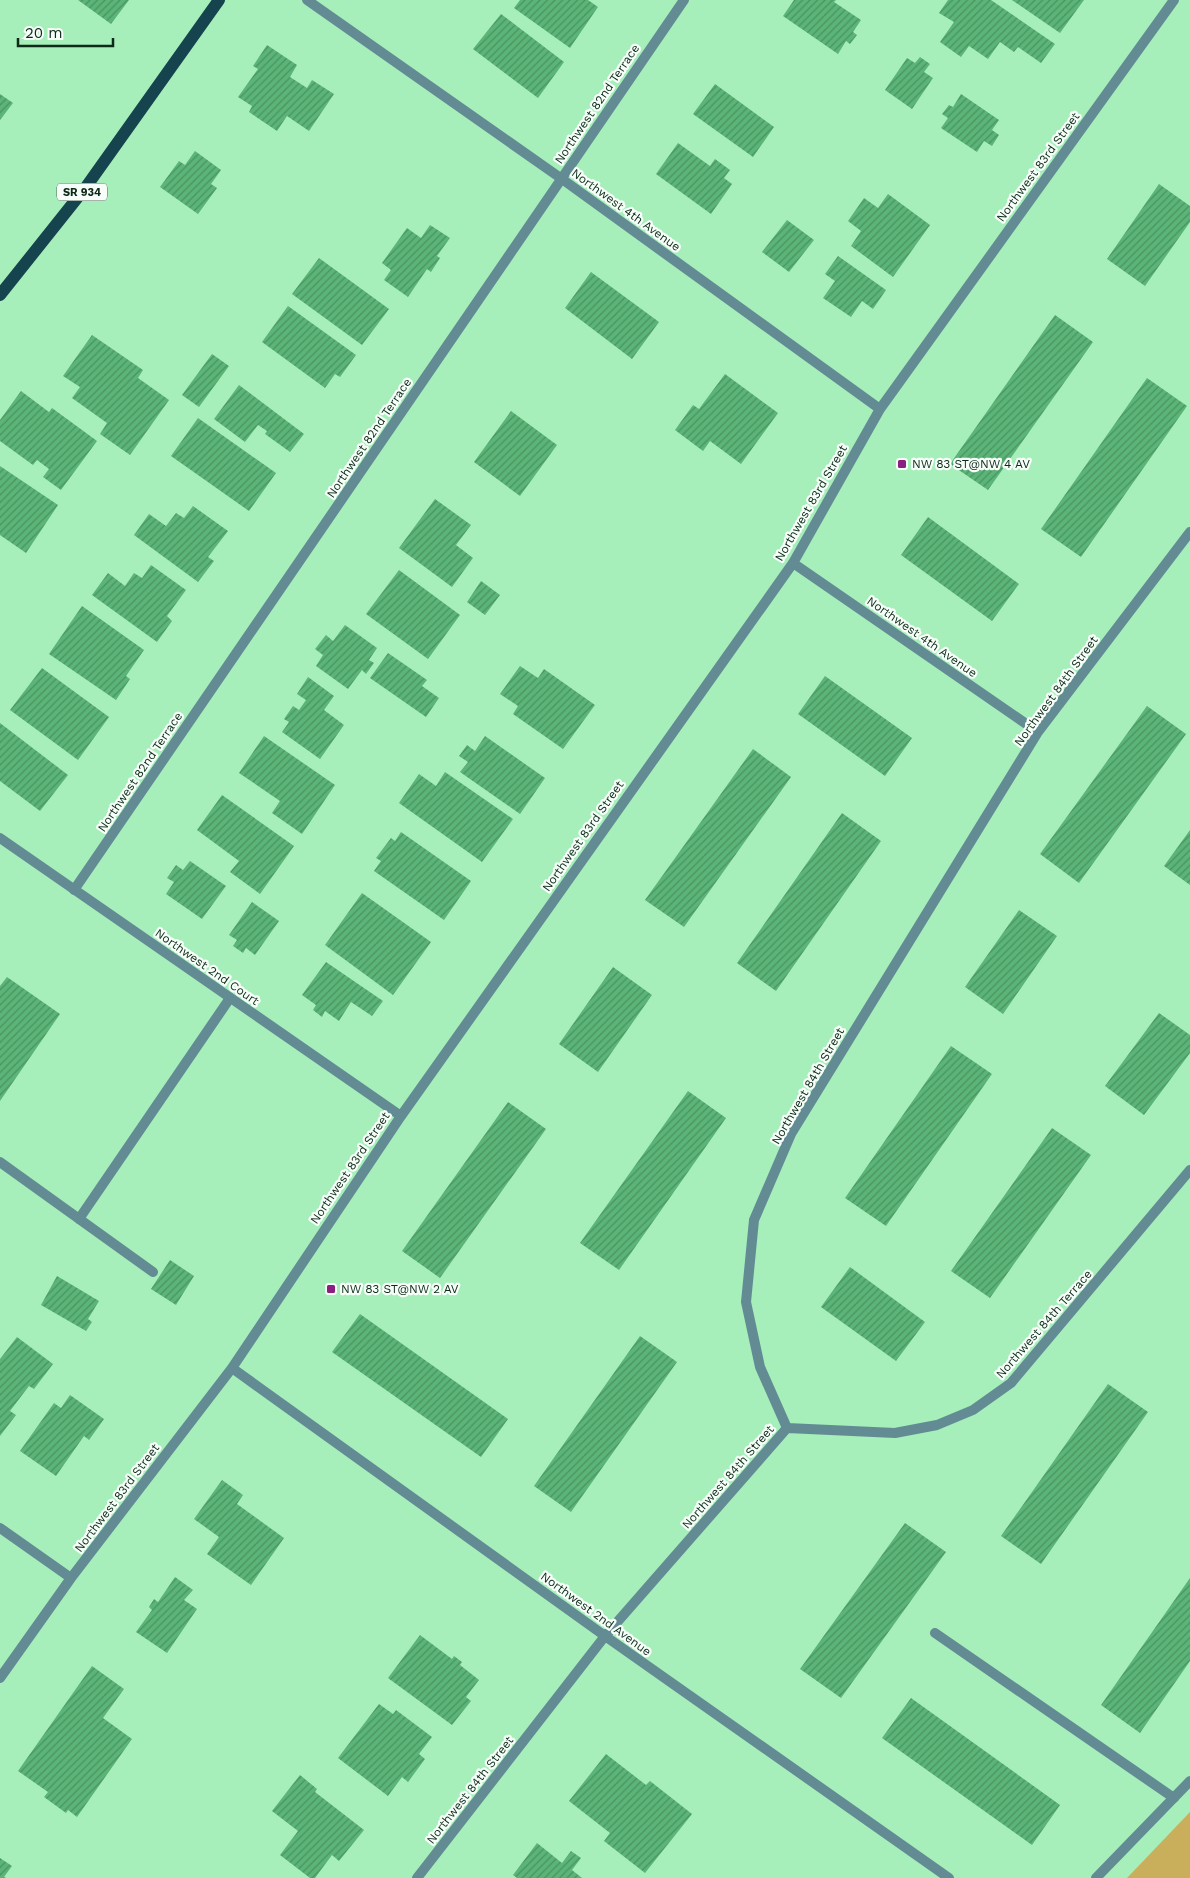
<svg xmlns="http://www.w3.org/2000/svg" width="1190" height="1878" font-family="'Work Sans',sans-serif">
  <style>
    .green { fill: #c9af5c }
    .building { fill: url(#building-hatch) }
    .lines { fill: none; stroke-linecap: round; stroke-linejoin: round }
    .service { stroke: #638b94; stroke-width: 10 }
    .minor { stroke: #638b94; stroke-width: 10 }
    .primary { stroke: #15444e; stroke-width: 12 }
    .poi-dot { fill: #8c1e81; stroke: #f7fef9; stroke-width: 2 }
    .labels { text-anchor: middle; stroke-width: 4.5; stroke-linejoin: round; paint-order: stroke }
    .shield { fill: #f7fef9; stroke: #526a5b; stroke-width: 1 }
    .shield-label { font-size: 11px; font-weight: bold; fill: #0c2a17 }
    .street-label { font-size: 12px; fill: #0c2a17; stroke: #f7fef9 }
    .poi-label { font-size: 12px; fill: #0c2a17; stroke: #f7fef9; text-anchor: start }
  </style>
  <defs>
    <pattern id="building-hatch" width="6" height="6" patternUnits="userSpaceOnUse" patternTransform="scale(1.25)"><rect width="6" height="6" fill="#5bb478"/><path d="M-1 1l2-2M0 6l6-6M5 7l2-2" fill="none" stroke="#4a9361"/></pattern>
  </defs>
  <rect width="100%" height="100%" fill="#a6efbb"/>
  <path class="green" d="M1190,1812V1878H1127Z"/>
  <path class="building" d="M78,0H129L111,24Z
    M520,0H588L598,7L570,48L514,8Z
    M794,0H836L834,2L861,20L853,32L857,35L850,44L846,41L838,54L783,16Z
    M948,0H991L1055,44L1041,63L1018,47L1014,52L1000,42L988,59L969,46L961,57L940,42L954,22L939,13Z
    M1012,0H1084L1060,33Z
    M501,14L564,62L538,98L473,49Z
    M267,45L297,65L290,77L307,88L312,80L334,94L309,131L287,116L277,131L249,112L252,106L238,97L258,69L253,66Z
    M920,57L930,64L924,72L933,78L912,109L885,90L907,58L915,63Z
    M715,84L774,127L753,157L693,114Z
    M0,94L13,103L0,120Z
    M961,94L999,120L992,130L999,135L992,146L984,141L977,152L941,128L948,118L942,114L949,105L953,107Z
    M678,143L710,166L715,159L730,170L724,178L732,184L711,214L656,174Z
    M195,151L221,170L211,184L217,188L198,214L160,187L179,161L185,165Z
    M1159,184L1190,206V222L1145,286L1107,259Z
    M888,194L930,225L893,277L851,246L861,231L848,221L864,198L878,208Z
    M787,220L814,240L789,272L762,252Z
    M430,225L450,238L437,256L440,258L431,272L427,269L408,297L384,280L391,270L382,263L407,228L421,238Z
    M838,256L886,290L873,309L862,301L851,317L823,298L835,281L825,274Z
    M319,258L389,309L362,345L292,294Z
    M591,272L659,322L632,359L565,308Z
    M288,306L356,355L340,377L335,374L325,388L262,342Z
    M1055,315L1093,342L988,490L950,464Z
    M92,335L143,370L138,378L169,400L130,455L100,434L107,423L72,398L80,387L63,376Z
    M212,354L229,366L199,407L182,395Z
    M725,374L778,413L741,464L710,441L703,451L675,430L693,405L699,409Z
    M1147,378L1187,406L1081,557L1041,529Z
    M239,385L304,434L290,452L265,434L267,431L258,425L245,442L214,419Z
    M21,391L49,412L52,408L97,441L61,490L43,477L49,469L37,460L33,465L0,441V420Z
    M511,411L557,445L520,496L474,462Z
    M198,418L276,473L249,511L171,456Z
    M0,466L58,505L26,553L0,535Z
    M435,499L471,525L456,545L473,558L452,587L399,548Z
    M193,506L228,531L208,557L214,561L198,582L134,535L149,514L166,526L176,513L184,518Z
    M928,517L1019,584L992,621L901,555Z
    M151,565L186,590L167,616L172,621L157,642L92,595L108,573L125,586L134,573L142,578Z
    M399,570L460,615L428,659L366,614Z
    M481,581L500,595L485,615L467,602Z
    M82,606L144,650L126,676L130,679L116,700L49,654Z
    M345,625L377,648L369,660L374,663L366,674L362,670L348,689L316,666L323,655L315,649L326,635L333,641Z
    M388,653L427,680L422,686L439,698L426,717L370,678Z
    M520,666L538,678L544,669L595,705L563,749L513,714L518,706L500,694Z
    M42,668L109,717L78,760L10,710Z
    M825,676L912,738L885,776L798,714Z
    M308,677L334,696L324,710L344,725L320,759L282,732L289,722L284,719L293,706L299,710L306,700L297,694Z
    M1147,706L1186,734L1079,883L1040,854Z
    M0,723L68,775L40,811L0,781Z
    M264,736L335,785L302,834L272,813L280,801L239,773Z
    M485,736L545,778L520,814L460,772L468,762L459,756L467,745L475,751Z
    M753,749L791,777L684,927L645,900Z
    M445,772L513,819L482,862L399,803L419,774L436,786Z
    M222,795L294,846L260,894L230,872L239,861L197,830Z
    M842,813L881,841L776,991L737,963Z
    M1190,830V885L1164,866Z
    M401,832L471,881L444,920L374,871L381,861L376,858L391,838L395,841Z
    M190,861L226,886L202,919L166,894L174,882L167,878L176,865L183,870Z
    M362,893L431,942L393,995L325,945Z
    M252,902L279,921L255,955L246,948L243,953L233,946L237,940L229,935Z
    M1019,910L1057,936L1003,1014L965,987Z
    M326,962L383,1001L372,1016L351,1002L339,1021L325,1011L322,1017L313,1010L316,1005L302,995Z
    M613,967L652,995L598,1072L559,1044Z
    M7,977L60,1014L0,1101V986Z
    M1159,1013L1190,1035V1053L1144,1115L1105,1086Z
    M951,1046L992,1074L886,1226L845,1198Z
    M688,1091L726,1118L619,1270L580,1243Z
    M508,1102L546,1129L440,1278L402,1251Z
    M1052,1128L1091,1155L990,1298L951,1271Z
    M170,1260L194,1276L176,1305L151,1289Z
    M850,1267L925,1322L896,1361L821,1307Z
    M57,1276L99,1301L88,1319L92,1322L86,1331L41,1305Z
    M360,1314L508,1419L481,1457L332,1352Z
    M640,1336L677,1362L571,1512L534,1486Z
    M17,1337L53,1364L34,1389L29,1386L10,1411L16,1415L0,1436V1359Z
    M1108,1384L1148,1412L1041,1564L1001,1536Z
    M70,1395L104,1419L89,1440L84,1436L56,1476L20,1451L54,1403L61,1408Z
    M222,1480L243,1495L237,1504L284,1538L251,1585L207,1554L219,1537L194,1519Z
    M905,1523L946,1552L841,1698L800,1669Z
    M175,1577L193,1590L184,1600L197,1609L167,1653L136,1632L152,1610L149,1607L154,1599L158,1602Z
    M1190,1578V1661L1140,1733L1101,1705Z
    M420,1635L452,1659L454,1656L462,1662L460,1665L479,1680L466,1697L471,1701L452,1725L388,1678Z
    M92,1666L124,1689L103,1718L132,1739L77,1817L68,1810L66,1813L44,1797L48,1792L18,1771Z
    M911,1698L1060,1805L1032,1845L882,1738Z
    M379,1704L393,1714L396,1710L432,1737L419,1754L425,1759L408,1782L402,1777L388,1796L338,1758Z
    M606,1754L646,1785L650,1781L692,1814L645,1873L604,1841L610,1833L569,1801Z
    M300,1775L317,1789L315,1792L364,1830L339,1861L332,1855L315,1878H310L280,1855L298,1831L272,1811Z
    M537,1843L562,1863L571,1851L581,1858L572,1870L582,1878H517L513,1875Z
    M0,1858L12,1866L4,1877L6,1878H0Z"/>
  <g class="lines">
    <path class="service" d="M0,1162L153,1272
      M79,1219L230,998
      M935,1633L1174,1798"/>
    <path class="minor" d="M307,0L562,179L880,409
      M793,563L1038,732
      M0,838L401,1116
      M74,890L684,0
      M232,1368L605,1636L949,1878
      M787,1428L895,1433L937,1425L973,1410L1011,1383L1190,1170
      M0,1528L71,1578
      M0,1678L71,1578L232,1368L401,1116L793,563L880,409L1174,0
      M417,1878L605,1636L787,1428L760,1367L746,1302L754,1220L791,1134L1038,732L1190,532
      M1096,1878L1190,1781"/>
    <path class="primary" d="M0,295L86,187L219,0"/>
  </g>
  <g class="poi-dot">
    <rect x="897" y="459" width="10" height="10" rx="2.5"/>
    <rect x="326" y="1284" width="10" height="10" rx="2.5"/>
  </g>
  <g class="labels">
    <rect class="shield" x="57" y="183.5" width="50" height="17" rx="4"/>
    <g class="shield-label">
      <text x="82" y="196">SR 934</text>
    </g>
    <g class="street-label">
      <text transform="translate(597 104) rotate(-56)" y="4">Northwest 82nd Terrace</text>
      <text transform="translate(1038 167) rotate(-54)" y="4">Northwest 83rd Street</text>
      <text transform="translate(626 210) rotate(36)" y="4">Northwest 4th Avenue</text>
      <text transform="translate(369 438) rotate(-56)" y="4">Northwest 82nd Terrace</text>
      <text transform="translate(811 503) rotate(-60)" y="4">Northwest 83rd Street</text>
      <text transform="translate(922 637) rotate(35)" y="4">Northwest 4th Avenue</text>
      <text transform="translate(1056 691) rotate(-54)" y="4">Northwest 84th Street</text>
      <text transform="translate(140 772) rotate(-56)" y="4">Northwest 82nd Terrace</text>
      <text transform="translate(583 836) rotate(-55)" y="4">Northwest 83rd Street</text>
      <text transform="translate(207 967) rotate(35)" y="4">Northwest 2nd Court</text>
      <text transform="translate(808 1086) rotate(-60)" y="4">Northwest 84th Street</text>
      <text transform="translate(350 1168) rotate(-56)" y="4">Northwest 83rd Street</text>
      <text transform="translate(1044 1324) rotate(-49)" y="4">Northwest 84th Terrace</text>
      <text transform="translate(728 1477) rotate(-49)" y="4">Northwest 84th Street</text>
      <text transform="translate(117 1498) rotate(-53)" y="4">Northwest 83rd Street</text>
      <text transform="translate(596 1614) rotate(36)" y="4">Northwest 2nd Avenue</text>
      <text transform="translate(470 1790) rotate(-52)" y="4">Northwest 84th Street</text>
    </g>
    <g class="poi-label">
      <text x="912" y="468">NW 83 ST@NW 4 AV</text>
      <text x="341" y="1293">NW 83 ST@NW 2 AV</text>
    </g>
  </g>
  <path d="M18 38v8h95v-8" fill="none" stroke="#0c2a17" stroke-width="2.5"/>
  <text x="25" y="38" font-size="15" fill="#0c2a17" stroke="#f7fef9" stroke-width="4" paint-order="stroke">20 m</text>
</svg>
